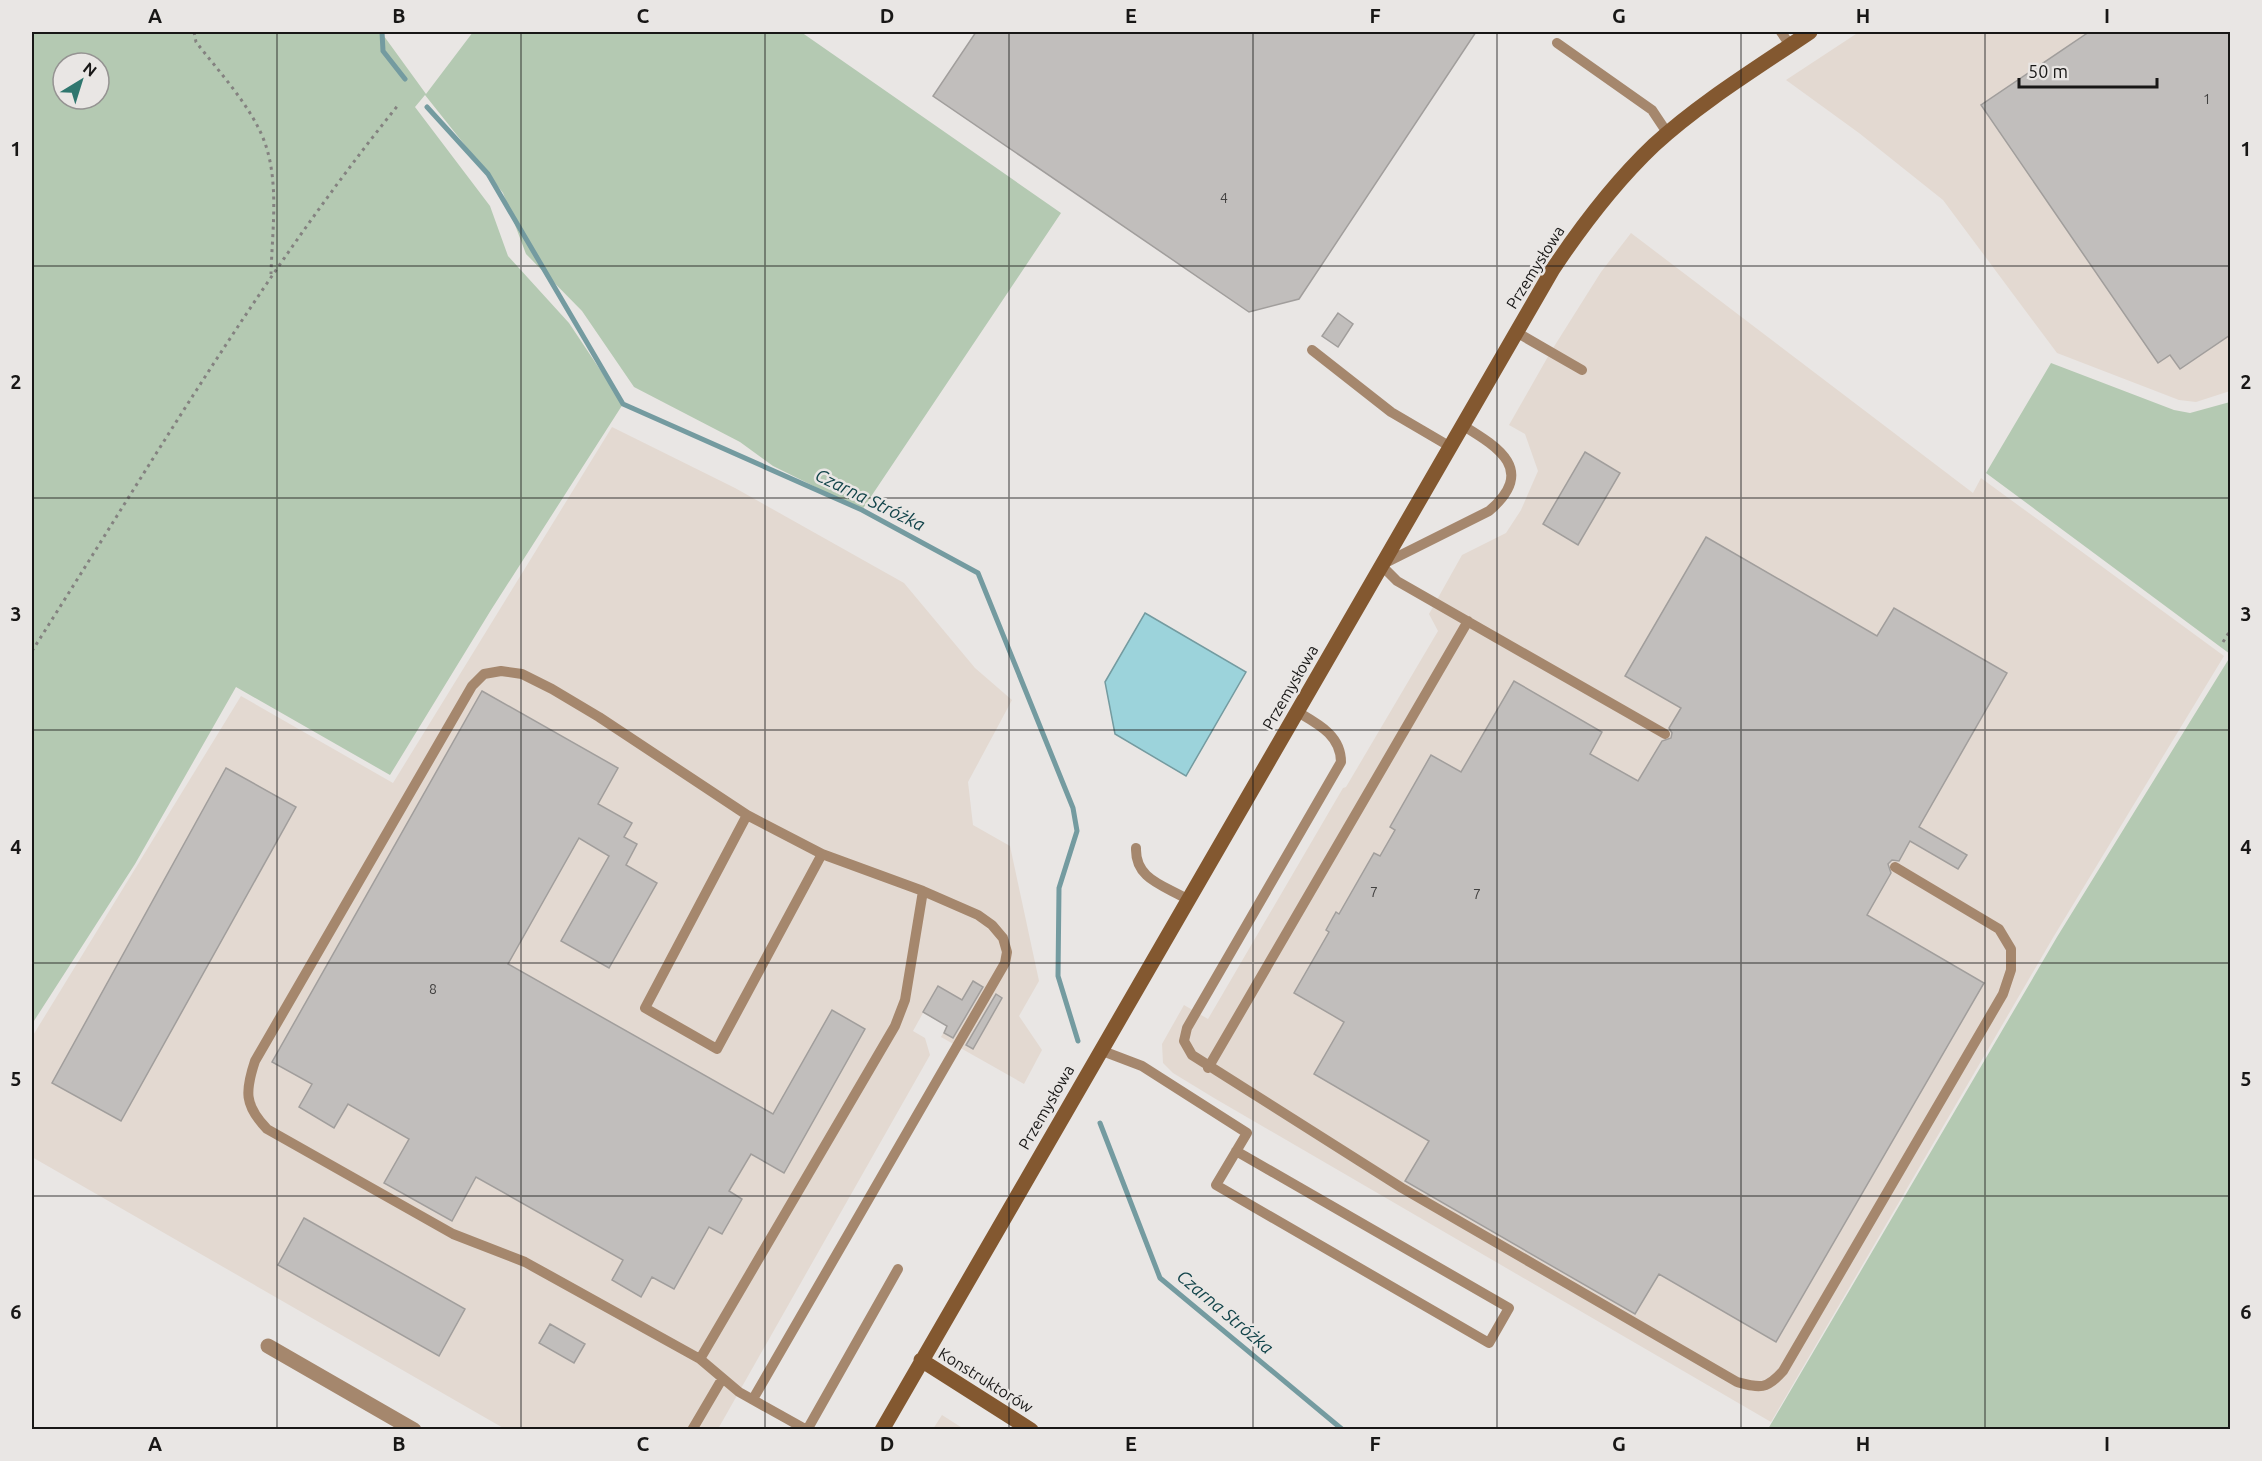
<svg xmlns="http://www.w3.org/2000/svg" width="2262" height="1461" font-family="Ubuntu,sans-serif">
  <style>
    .built { fill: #e3d9d1 }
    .green { fill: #b4c9b2; fill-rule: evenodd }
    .water { fill: #9cd3db; stroke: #749ba0; stroke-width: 1.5 }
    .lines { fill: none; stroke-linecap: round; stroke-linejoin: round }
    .stream { stroke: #749ba0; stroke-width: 5 }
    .building { fill: #c1bebc; stroke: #a19e9c; stroke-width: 1.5 }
    .path { stroke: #848280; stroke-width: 3; stroke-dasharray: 3 4.5; stroke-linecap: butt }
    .lane { stroke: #a5876d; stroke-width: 10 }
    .street { stroke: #a5876d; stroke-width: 15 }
    .secondary { stroke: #835830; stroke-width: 15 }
    .grid { fill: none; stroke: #181716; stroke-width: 1.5; stroke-opacity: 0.55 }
    .labels { text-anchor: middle; stroke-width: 5; stroke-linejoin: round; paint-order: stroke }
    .number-label { font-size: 14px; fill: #424140 }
    .street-label { font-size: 16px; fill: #181716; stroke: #e9e6e4 }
    .water-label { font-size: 18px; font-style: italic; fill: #12444a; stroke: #e9e6e4 }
    .neatline { fill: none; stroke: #181716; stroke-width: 2 }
    .grid-label { font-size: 20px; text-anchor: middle; font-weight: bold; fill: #181716 }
  </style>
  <rect width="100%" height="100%" fill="#e9e6e4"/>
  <path class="built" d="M1859,32H2230V391L2196,402L2179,400L2057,353L1943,200L1859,133L1786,80Z
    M1631,233L1973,493L1981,478L2224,656L2054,936L1771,1422L1214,1098L1173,1073L1163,1063L1162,1044L1184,1005L1208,1019L1343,788L1346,787L1438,631L1429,614L1462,555L1506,533L1521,510L1538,471L1525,434L1509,425L1550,353L1601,272Z
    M612,427L735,488L904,583L975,668L1012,700L968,782L973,825L1010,846L1039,981L1019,1016L1042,1050L1024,1084L941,1037L947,1026L923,1013L913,1031L925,1038L930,1055L718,1429H505L32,1157V1037L241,696L393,783Z
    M942,1415L964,1429H933Z"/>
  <path class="green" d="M32,32H381L426,94L473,32H801L1061,213L862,510L773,466L740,442L634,387L582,311L526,254L503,193L425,95L415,107L490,206L508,256L569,323L623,404L491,610L390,775L236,687L135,864L32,1024ZM63,63H99V99H63Z
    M2051,363L2174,410L2190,413L2230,402V654L1986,473Z
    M2230,657V1429H1768L2057,937Z"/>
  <path class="water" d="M1145,613L1246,672L1186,776L1115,734L1105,682Z"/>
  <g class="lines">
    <path class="stream" d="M382,32L383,51L405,79
      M427,107L488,174L623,404L862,510L978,573L1073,808L1077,831L1059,888L1058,976L1078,1041
      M1100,1123L1160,1278L1343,1430"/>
  </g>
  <path class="building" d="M976,32H1476L1299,299L1249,312L933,96Z
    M2089,32H2230V335L2180,369L2170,355L2158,363L1981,105Z
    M1338,313L1353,324L1338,347L1322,336Z
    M1585,452L1620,473L1578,545L1543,524Z
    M1706,537L1877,636L1894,608L2007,673L1919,827L1967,855L1958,869L1910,841L1899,861L1892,860L1888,864L1891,873L1867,915L1984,983L1776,1342L1659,1274L1635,1314L1405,1181L1429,1141L1314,1074L1344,1022L1294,993L1329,932L1326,930L1336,912L1339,914L1374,853L1380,856L1395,830L1390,827L1431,755L1461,772L1514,681L1602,732L1590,754L1638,781L1662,741L1671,738L1672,733L1669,728L1681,708L1625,676Z
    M482,691L618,768L598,804L632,823L624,837L637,844L626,865L657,883L609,968L561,941L609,856L579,838L508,964L773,1114L832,1010L865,1029L784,1173L751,1154L729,1191L742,1199L722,1234L709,1227L674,1289L652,1277L641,1297L612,1280L623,1260L476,1177L452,1221L384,1183L409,1139L348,1104L334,1128L299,1107L312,1084L272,1062Z
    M226,768L296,807L121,1121L52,1083Z
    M973,981L983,987L953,1038L944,1033L947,1026L923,1012L938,986L962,1000Z
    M996,994L1002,998L973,1049L966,1045Z
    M304,1218L465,1309L439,1356L278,1265Z
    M550,1324L585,1344L574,1363L539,1343Z"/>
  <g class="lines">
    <path class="path" d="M194,32L196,42C219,72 254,109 266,146C279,186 272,233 271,274
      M2223,642L2230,631
      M32,651C150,466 261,275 399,104"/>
    <path class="lane" d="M1781,32L1790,45
      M1557,43L1652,110L1668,134
      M1516,332L1582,370
      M1312,350L1391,412L1449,446
      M1462,425C1498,447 1537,470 1489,511L1381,565L1397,581L1665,734
      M1296,711C1318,724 1341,735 1341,762L1187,1028L1184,1041L1192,1055L1402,1188L1737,1382C1760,1388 1766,1390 1783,1371L2003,994L2011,970V949L1999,929L1895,867
      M747,815L645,1008L717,1049L822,854
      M1136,848C1135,879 1163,885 1187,899
      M1100,1050L1142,1066L1247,1133L1216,1185L1489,1343L1509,1308L1236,1151
      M1208,1068L1468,621
      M700,1359L895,1026L905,1000L923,891
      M753,1399L1005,963L1007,952L1003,938L992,925L978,915L923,891L822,854L747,815L599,717L552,689L522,674L501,671L484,674L472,686L255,1061C245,1091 244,1105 267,1129L453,1234L525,1262L700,1359L739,1392L807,1430L898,1269
      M692,1430L722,1379"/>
    <path class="street" d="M268,1346L414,1430"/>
    <path class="secondary" d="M921,1360L1031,1430
      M882,1430L1553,269C1583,224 1615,182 1654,145C1701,102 1757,68 1810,32"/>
  </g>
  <path class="grid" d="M277,32V1430M521,32V1430M765,32V1430M1009,32V1430M1253,32V1430M1497,32V1430M1741,32V1430M1985,32V1430M32,266H2230M32,498H2230M32,730H2230M32,963H2230M32,1196H2230"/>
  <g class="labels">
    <g class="number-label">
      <text x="2207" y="104">1</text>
      <text x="1224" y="203">4</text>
      <text x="1374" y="897">7</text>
      <text x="1477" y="899">7</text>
      <text x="433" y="994">8</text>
    </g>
    <g class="street-label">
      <text transform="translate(1535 267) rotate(-58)" y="6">Przemysłowa</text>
      <text transform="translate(1290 687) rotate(-60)" y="6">Przemysłowa</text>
      <text transform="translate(1046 1107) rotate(-60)" y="6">Przemysłowa</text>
      <text transform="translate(986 1380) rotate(32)" y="6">Konstruktorów</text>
    </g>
    <g class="water-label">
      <text transform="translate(870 500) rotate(26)" y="6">Czarna Stróżka</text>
      <text transform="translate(1225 1312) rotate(40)" y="6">Czarna Stróżka</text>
    </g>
  </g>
  <rect width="2262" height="1461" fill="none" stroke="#e9e6e4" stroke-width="66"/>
  <g transform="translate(81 81) rotate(38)"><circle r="28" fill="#e9e6e4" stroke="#959392" stroke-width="1.5"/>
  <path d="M0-4.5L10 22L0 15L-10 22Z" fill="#2f766e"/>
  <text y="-9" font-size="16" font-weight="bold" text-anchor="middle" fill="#181716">N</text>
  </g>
  <path d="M2019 78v9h138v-9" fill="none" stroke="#181716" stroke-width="3"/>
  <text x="2028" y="78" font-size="18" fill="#181716" stroke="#e9e6e4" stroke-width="4.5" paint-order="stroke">50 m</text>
  <rect x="33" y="33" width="2196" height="1395" class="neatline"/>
  <g class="grid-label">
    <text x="155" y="23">A</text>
    <text x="399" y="23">B</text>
    <text x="643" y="23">C</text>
    <text x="887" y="23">D</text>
    <text x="1131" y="23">E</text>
    <text x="1375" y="23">F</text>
    <text x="1619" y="23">G</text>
    <text x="1863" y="23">H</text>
    <text x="2107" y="23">I</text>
    <text x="16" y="156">1</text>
    <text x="2246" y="156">1</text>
    <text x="16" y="389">2</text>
    <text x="2246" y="389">2</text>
    <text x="16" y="621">3</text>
    <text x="2246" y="621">3</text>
    <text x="16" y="854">4</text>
    <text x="2246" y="854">4</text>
    <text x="16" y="1086">5</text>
    <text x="2246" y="1086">5</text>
    <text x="16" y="1319">6</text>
    <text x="2246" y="1319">6</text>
    <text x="155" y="1451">A</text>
    <text x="399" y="1451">B</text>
    <text x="643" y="1451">C</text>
    <text x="887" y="1451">D</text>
    <text x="1131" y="1451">E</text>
    <text x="1375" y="1451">F</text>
    <text x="1619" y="1451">G</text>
    <text x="1863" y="1451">H</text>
    <text x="2107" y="1451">I</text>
  </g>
</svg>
